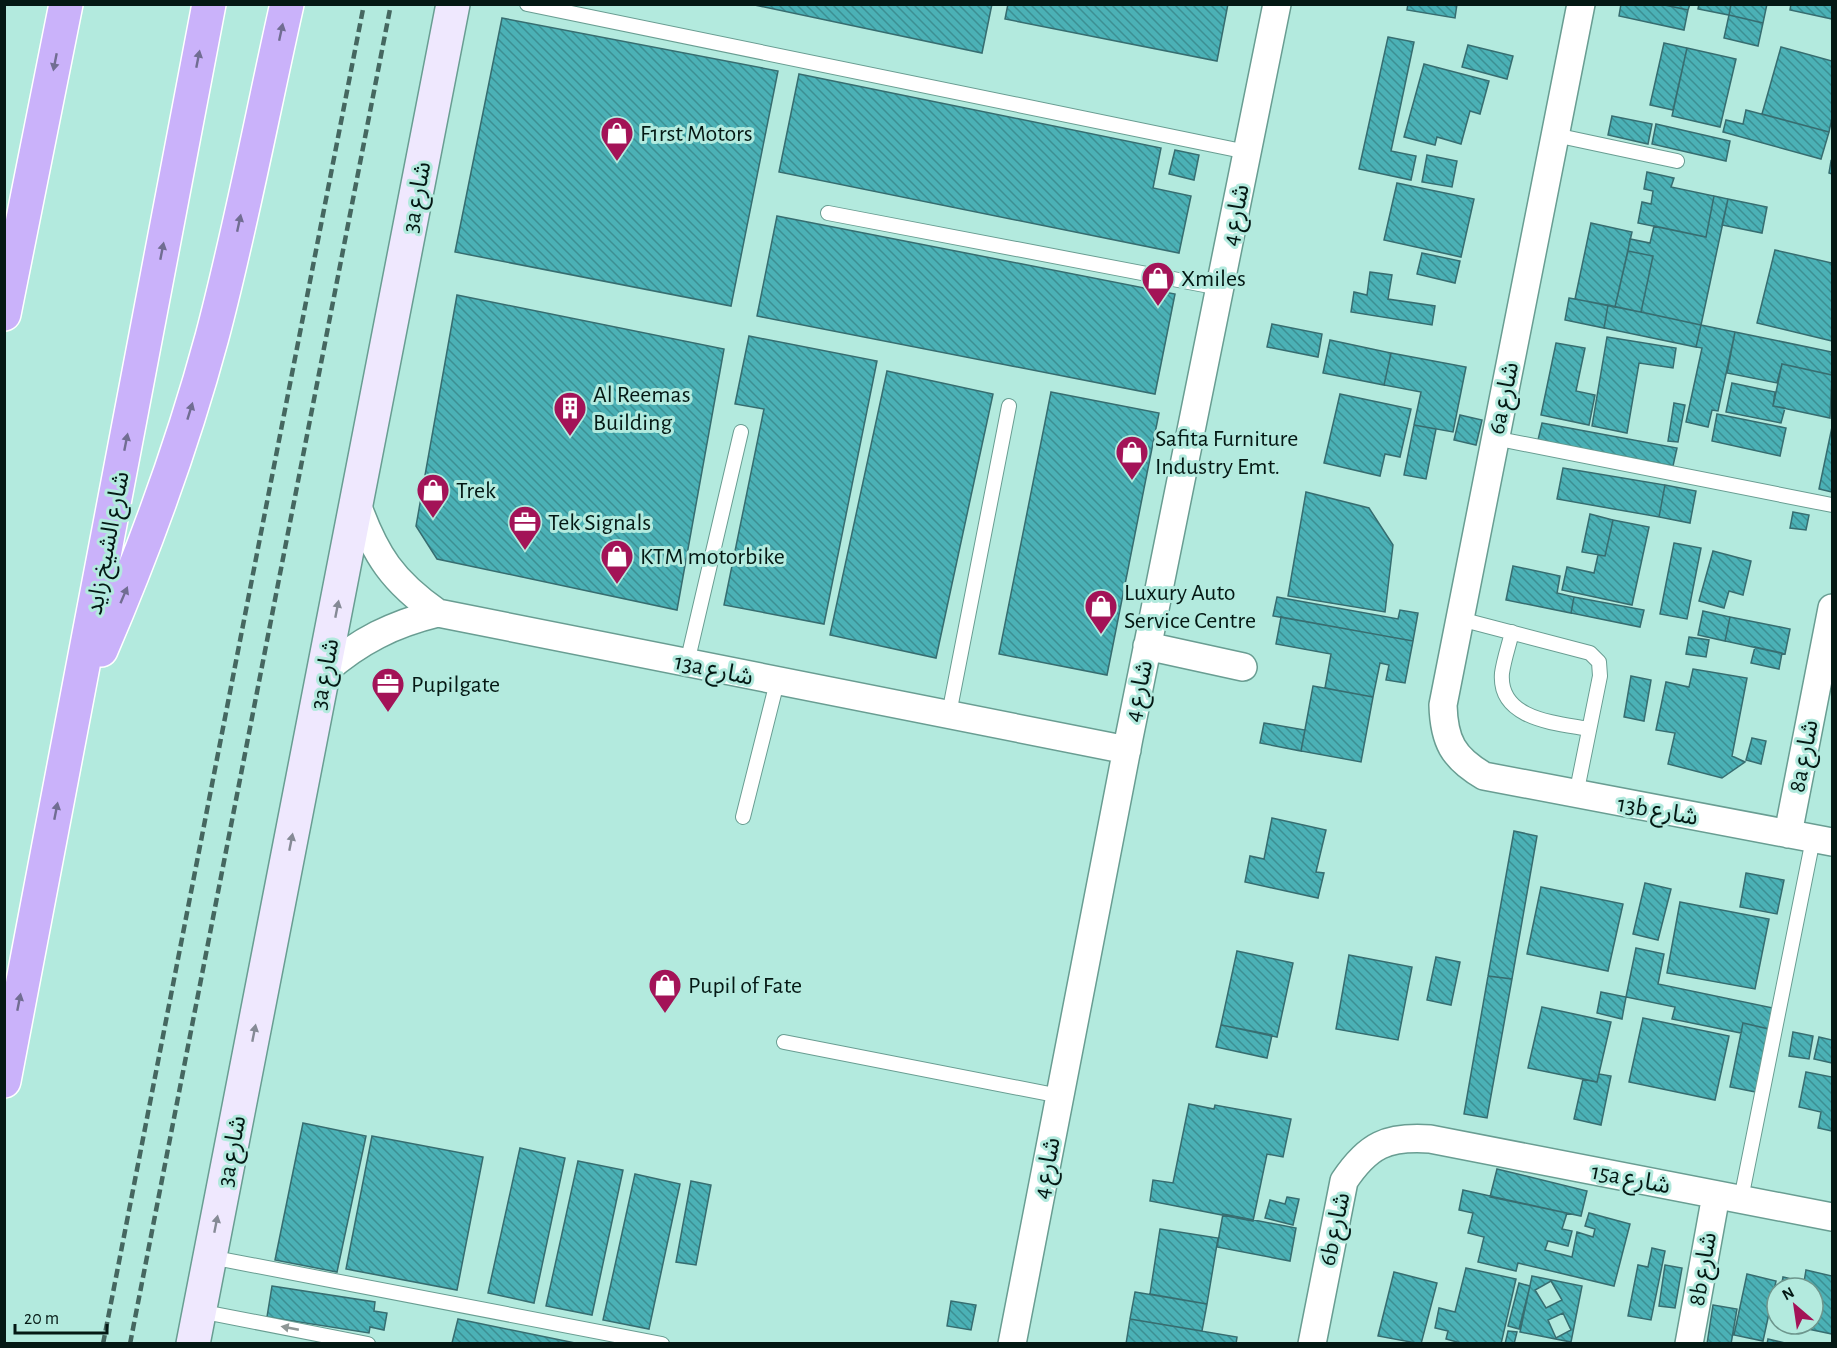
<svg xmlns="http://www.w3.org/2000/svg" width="1837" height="1348" font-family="'Alegreya Sans','Noto Sans Arabic',sans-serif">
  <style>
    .building { fill: url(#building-back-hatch); stroke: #376d70; stroke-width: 1.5; fill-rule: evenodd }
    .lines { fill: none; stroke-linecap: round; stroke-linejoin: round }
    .lane-casing { stroke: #699d92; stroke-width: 16 }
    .street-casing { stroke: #699d92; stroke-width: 30 }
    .secondary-casing { stroke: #699d92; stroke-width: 36 }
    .highway-casing { stroke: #fff; stroke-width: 36 }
    .lane { stroke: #fff; stroke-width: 14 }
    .street { stroke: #fff; stroke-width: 27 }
    .secondary { stroke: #efe8fe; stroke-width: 33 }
    .highway { stroke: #cab2fa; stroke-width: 33 }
    .rail { stroke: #456760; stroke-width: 4.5; stroke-dasharray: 9 4.5; stroke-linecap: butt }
    .oneway { fill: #716d92 }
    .oneway2 { fill: #858a95 }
    .oneway3 { fill: #8e9795 }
    .labels { text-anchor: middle; stroke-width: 6; stroke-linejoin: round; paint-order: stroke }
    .poi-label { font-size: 24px; fill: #041814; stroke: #b3eade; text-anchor: start }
    .street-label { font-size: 24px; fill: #041814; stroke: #b3eade }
  </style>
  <defs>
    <pattern id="building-back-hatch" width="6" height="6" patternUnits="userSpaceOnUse" patternTransform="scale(1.5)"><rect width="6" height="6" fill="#4bb1b6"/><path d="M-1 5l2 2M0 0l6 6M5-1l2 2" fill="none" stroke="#3c8f93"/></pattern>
  </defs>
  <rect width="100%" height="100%" fill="#b3eade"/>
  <path class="building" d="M750,4H992L982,53Z
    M1008,4H1228L1217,61L1005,19Z
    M1408,4H1457L1455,18L1407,10Z
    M1621,4H1660L1688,10L1684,30L1619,16Z
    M1660,4H1690L1688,10Z
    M1699,4H1731L1729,15L1698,9Z
    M1731,4H1767L1763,23L1729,15Z
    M1791,4H1832V19L1790,10Z
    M1729,15L1763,23L1758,46L1724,38Z
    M502,18L778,71L731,306L455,252Z
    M1388,37L1414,42L1391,151L1416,156L1411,180L1359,169Z
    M1664,43L1687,48L1673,110L1650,105Z
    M1468,45L1513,56L1507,79L1462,67Z
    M1781,47L1832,61V118L1829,132L1762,114Z
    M1687,48L1736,59L1720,127L1672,116Z
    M1424,64L1489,81L1480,114L1470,111L1461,144L1437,137L1435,145L1404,137Z
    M799,74L1161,148L1153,188L1191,196L1179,253L779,172Z
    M1746,110L1829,132L1821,159L1723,132L1726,120L1743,124Z
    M1612,116L1652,124L1648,144L1608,135Z
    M1656,124L1730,141L1726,161L1652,144Z
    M1175,150L1199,155L1194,180L1169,174Z
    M1427,155L1457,161L1452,187L1422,182Z
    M1831,161L1832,162V174L1829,173Z
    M1647,172L1674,178L1671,187L1714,196L1706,237L1638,223L1642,202L1651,204L1653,191L1644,189Z
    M1397,183L1474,199L1461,257L1384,240Z
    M1714,196L1728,199L1701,325L1641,312L1653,256L1628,251L1630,239L1650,243L1654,226L1706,237Z
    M1728,199L1767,207L1762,233L1722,225Z
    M777,216L1175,294L1155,394L757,316Z
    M1591,223L1632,232L1615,307L1575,299Z
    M1775,250L1832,263V341L1757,323Z
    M1628,251L1653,256L1641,312L1615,307Z
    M1422,253L1460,261L1455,283L1417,274Z
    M1370,272L1392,275L1388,299L1435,306L1432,325L1351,312L1354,292L1367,295Z
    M457,295L724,349L677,610L437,559L416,526Z
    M1569,298L1608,305L1604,328L1565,320Z
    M1608,305L1701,325L1696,347L1604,328Z
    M1272,324L1322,334L1318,357L1267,347Z
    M1701,325L1735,332L1718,411L1712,410L1708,427L1686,422L1702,348L1696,347Z
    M1735,332L1832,352V375L1782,364L1777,383L1727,373Z
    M749,336L877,361L824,624L724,605L764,409L735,404Z
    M1607,337L1676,348L1673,368L1639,363L1627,433L1592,426Z
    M1330,340L1391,353L1384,385L1323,373Z
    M1556,343L1585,348L1576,391L1595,395L1589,425L1541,415Z
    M1391,353L1466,367L1453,432L1414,425L1421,392L1384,385Z
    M1782,364L1832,375L1830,418L1773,406Z
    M887,371L993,394L936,658L830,635Z
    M1732,383L1775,392L1773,406L1785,408L1781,423L1726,412Z
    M1051,392L1159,413L1107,675L999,654Z
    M1340,394L1411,409L1400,457L1385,454L1380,476L1324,463Z
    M1674,403L1685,405L1678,442L1668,441Z
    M1717,414L1786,428L1780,456L1712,441Z
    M1460,415L1482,420L1476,445L1454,440Z
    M1542,423L1677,448L1673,466L1538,440Z
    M1414,425L1436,429L1426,479L1404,475Z
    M1832,427V492L1819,489Z
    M1563,468L1665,485L1659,517L1557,499Z
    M1665,485L1696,491L1690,523L1659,517Z
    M1306,492L1369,508L1393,545L1385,612L1288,596Z
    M1793,512L1809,515L1806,530L1790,528Z
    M1590,514L1613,520L1605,556L1582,552Z
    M1613,520L1649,527L1632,605L1562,590L1567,567L1594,573L1598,555L1605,556Z
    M1674,543L1701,548L1687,619L1660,614Z
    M1713,551L1751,561L1743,595L1729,591L1724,608L1699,601Z
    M1513,566L1560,576L1557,593L1574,597L1571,613L1506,600Z
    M1277,597L1398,619L1400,610L1418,613L1413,641L1273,616Z
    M1574,597L1644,610L1640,627L1571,613Z
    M1703,611L1730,617L1725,641L1698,635Z
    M1281,617L1413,641L1405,683L1386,680L1389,665L1380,663L1373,697L1325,688L1331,654L1276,644Z
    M1730,617L1790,629L1785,654L1725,641Z
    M1689,637L1709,640L1706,657L1686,654Z
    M1755,647L1782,653L1779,669L1751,663Z
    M1693,669L1747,678L1732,756L1745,762L1722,778L1668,764L1675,733L1656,730L1666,682L1689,687Z
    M1631,676L1651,680L1644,721L1624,717Z
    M1313,686L1373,697L1361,762L1301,751Z
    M1264,723L1305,730L1301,751L1260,743Z
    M1752,738L1766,741L1761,764L1746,760Z
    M1272,818L1326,830L1316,872L1324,873L1318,898L1245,882L1250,856L1264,859Z
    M1514,831L1537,836L1512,979L1488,976Z
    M1746,873L1784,880L1777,914L1740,907Z
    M1645,883L1671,889L1658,940L1633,934Z
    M1541,887L1623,904L1608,971L1527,954Z
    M1680,902L1769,919L1755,989L1667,973Z
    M1636,948L1664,954L1658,984L1773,1008L1769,1029L1743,1023L1741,1033L1672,1019L1675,1007L1626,997Z
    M1237,951L1293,963L1277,1037L1221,1025Z
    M1349,955L1412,967L1398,1040L1336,1029Z
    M1436,957L1460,962L1451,1005L1427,1000Z
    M1488,976L1512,979L1487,1118L1464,1114Z
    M1601,992L1626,997L1622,1019L1597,1013Z
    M1542,1007L1611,1022L1597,1082L1528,1068Z
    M1643,1018L1729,1036L1715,1100L1629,1082Z
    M1743,1023L1769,1029L1756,1092L1730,1087Z
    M1221,1025L1272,1035L1267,1058L1216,1047Z
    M1793,1032L1813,1036L1809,1059L1789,1056Z
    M1819,1037L1832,1040V1063L1814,1059Z
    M1806,1072L1832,1077V1131L1818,1128L1821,1112L1799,1107Z
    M1599,1074L1611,1076L1601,1125L1574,1119L1583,1079L1597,1082Z
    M1189,1104L1214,1109L1215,1105L1291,1119L1283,1157L1267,1154L1253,1221L1150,1201L1153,1180L1173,1183Z
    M303,1123L366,1136L337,1272L275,1260Z
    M372,1136L483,1157L457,1290L346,1269Z
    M520,1148L565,1158L534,1303L488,1293Z
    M578,1161L623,1170L592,1315L546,1306Z
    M1497,1169L1587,1191L1581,1216L1490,1197Z
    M635,1174L680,1184L649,1329L603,1320Z
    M691,1181L711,1185L696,1265L676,1262Z
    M1463,1190L1567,1213L1562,1229L1572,1231L1568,1246L1548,1241L1545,1250L1572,1257L1577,1232L1593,1237L1595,1229L1585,1226L1589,1213L1630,1224L1614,1286L1518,1263L1516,1271L1478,1262L1484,1237L1468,1233L1473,1213L1459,1210Z
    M1287,1197L1299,1199L1293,1225L1265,1218L1270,1200L1285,1204Z
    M1223,1214L1296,1228L1290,1261L1217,1247Z
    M1160,1229L1218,1238L1207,1304L1150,1294Z
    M1652,1248L1665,1251L1651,1320L1628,1316L1638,1265L1648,1267Z
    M1665,1265L1682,1268L1675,1308L1659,1306Z
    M1466,1268L1516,1279L1501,1344H1464L1446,1339L1448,1331L1435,1328L1439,1308L1455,1312Z
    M1806,1270L1832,1276V1334L1784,1324H1813V1288H1781L1783,1277L1804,1282Z
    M1394,1272L1437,1283L1421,1344L1378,1336Z
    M1747,1274L1776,1281L1763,1341L1734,1335Z
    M1532,1276L1582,1286L1571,1342L1520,1332ZM1551,1281L1562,1300L1546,1308L1535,1290ZM1563,1313L1571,1330L1556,1338L1548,1320Z
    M1519,1283L1530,1286L1519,1329L1508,1326Z
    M272,1286L375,1302L374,1311L387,1313L384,1330L370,1327L369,1333L267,1317Z
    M1135,1292L1207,1304L1202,1331L1130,1319Z
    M951,1301L976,1305L971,1330L947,1326Z
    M1713,1305L1737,1309L1731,1344H1707Z
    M458,1319L580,1344L452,1343Z
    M1130,1319L1237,1337L1236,1344H1126Z
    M1508,1331L1517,1332L1514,1344H1505Z
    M1768,1339L1789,1344H1767Z"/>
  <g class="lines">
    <defs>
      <path id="lane" d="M527,4L1247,152
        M1555,135L1677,161
        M828,213L1220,288
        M1494,438L1832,505
        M1460,619L1590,653L1599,662L1600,676L1576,795
        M1512,632C1509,645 1504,659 1502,673C1498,720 1557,723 1589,729
        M687,663L741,432
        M949,714L1009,406
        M743,817L777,682
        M784,1042L1060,1096
        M1741,1199L1813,839
        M210,1257L662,1344
        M199,1311L368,1344"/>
      <path id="street" d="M1581,4L1443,705C1444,741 1453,758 1484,776L1832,842
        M357,504C375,555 393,582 438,613L1127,750
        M1147,646L1243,667
        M325,671C359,641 393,624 438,613
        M1788,834L1832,608
        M1012,1344L1129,738L1277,4
        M1312,1344L1344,1181C1368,1145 1387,1136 1430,1139L1832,1217
        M1689,1344L1716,1195"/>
      <path id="secondary" d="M193,1344L453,4"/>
      <path id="highway" d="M4,314L66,4
        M101,650C145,548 183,444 212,337C241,228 262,115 287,4
        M4,1081L209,4"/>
    </defs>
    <use href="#lane" class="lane-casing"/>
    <use href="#street" class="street-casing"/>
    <use href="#secondary" class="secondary-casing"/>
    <use href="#highway" class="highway-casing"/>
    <use href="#lane" class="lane"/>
    <use href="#street" class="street"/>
    <use href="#secondary" class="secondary"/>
    <use href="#highway" class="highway"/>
    <path class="rail" d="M103,1344L364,4
      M130,1344L391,4"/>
  </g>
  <defs><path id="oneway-solid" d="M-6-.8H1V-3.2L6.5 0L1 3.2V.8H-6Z" transform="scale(1.5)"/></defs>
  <g class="oneway">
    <use href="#oneway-solid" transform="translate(281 32) rotate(-78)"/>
    <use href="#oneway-solid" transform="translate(198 59) rotate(-79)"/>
    <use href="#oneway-solid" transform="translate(55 62) rotate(101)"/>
    <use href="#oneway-solid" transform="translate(239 223) rotate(-78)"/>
    <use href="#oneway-solid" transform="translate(162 251) rotate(-79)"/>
    <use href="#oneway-solid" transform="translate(190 411) rotate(-73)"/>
    <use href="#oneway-solid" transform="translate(126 442) rotate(-79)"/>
    <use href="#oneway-solid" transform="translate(124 595) rotate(-67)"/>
    <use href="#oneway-solid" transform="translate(56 811) rotate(-79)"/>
    <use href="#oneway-solid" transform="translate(19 1002) rotate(-79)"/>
  </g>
  <g class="oneway2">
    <use href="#oneway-solid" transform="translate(337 609) rotate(-79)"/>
    <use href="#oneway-solid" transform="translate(291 842) rotate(-79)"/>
    <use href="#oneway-solid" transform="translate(254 1033) rotate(-79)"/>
    <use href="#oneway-solid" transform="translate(216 1224) rotate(-79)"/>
  </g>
  <use class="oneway3" href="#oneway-solid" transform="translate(290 1328) rotate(-169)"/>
  <defs>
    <symbol id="shop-pin" viewBox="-11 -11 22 30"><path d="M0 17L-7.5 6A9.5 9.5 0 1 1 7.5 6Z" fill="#a31357" stroke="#b3eade"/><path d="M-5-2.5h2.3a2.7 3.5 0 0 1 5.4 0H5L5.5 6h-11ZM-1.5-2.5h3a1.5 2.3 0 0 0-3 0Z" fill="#fff"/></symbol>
    <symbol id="building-pin" viewBox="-11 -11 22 30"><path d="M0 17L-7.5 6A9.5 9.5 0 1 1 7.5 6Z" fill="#a31357" stroke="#b3eade"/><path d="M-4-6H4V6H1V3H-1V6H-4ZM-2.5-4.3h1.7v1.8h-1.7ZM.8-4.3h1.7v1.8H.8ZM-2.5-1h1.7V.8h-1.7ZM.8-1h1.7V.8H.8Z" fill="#fff"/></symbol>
    <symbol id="office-pin" viewBox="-11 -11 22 30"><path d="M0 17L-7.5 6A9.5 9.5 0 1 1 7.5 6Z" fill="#a31357" stroke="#b3eade"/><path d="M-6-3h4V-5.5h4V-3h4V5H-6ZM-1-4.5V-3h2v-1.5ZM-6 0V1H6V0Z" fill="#fff"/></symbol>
  </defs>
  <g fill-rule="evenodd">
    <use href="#shop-pin" x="598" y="114" width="38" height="52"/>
    <use href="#shop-pin" x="1139" y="259" width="38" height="52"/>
    <use href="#building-pin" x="551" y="389" width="38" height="52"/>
    <use href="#shop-pin" x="1113" y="433" width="38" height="52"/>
    <use href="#shop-pin" x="414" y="471" width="38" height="52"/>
    <use href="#office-pin" x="506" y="503" width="38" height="52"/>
    <use href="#shop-pin" x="598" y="537" width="38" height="52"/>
    <use href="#shop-pin" x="1082" y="587" width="38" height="52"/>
    <use href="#office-pin" x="369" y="665" width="38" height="52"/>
    <use href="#shop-pin" x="646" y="966" width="38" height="52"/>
  </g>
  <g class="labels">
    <g class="poi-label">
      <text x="640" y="141">F1rst Motors</text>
      <text x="1181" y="286">Xmiles</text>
      <text x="593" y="402">Al Reemas<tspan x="593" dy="28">Building</tspan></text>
      <text x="1155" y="446">Safita Furniture<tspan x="1155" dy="28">Industry Emt.</tspan></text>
      <text x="456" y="498">Trek</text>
      <text x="548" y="530">Tek Signals</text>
      <text x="640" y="564">KTM motorbike</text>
      <text x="1124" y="600">Luxury Auto<tspan x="1124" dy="28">Service Centre</tspan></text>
      <text x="411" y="692">Pupilgate</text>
      <text x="688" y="993">Pupil of Fate</text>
    </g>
    <g class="street-label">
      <text transform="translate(416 197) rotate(-79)" y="8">3a شارع</text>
      <text transform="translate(1235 215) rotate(-79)" y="8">شارع 4</text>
      <text transform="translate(1503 398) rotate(-78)" y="8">6a شارع</text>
      <text transform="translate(107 543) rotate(-79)" y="8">شارع الشيخ زايد</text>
      <text transform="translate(714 669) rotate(12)" y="8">13a شارع</text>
      <text transform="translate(324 674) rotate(-79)" y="8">3a شارع</text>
      <text transform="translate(1138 691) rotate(-78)" y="8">شارع 4</text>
      <text transform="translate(1803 756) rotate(-79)" y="8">8a شارع</text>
      <text transform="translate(1658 810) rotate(10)" y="8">13b شارع</text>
      <text transform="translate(231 1151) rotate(-79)" y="8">3a شارع</text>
      <text transform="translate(1046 1168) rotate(-79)" y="8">شارع 4</text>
      <text transform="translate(1631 1178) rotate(11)" y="8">15a شارع</text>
      <text transform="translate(1334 1229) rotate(-78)" y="8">6b شارع</text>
      <text transform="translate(1702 1269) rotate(-80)" y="8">8b شارع</text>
    </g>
  </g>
  <rect width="1837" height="1348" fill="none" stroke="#041814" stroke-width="12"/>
  <g transform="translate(1795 1306) rotate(331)"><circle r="28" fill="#b3eade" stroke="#6d968d" stroke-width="1.5"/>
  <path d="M0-4.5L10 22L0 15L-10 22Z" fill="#a31357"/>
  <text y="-9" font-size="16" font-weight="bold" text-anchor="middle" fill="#041814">N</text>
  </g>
  <path d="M15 1324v9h92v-9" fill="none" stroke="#041814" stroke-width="3"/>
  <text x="24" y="1324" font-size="18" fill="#041814" stroke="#b3eade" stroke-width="4.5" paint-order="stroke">20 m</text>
</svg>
